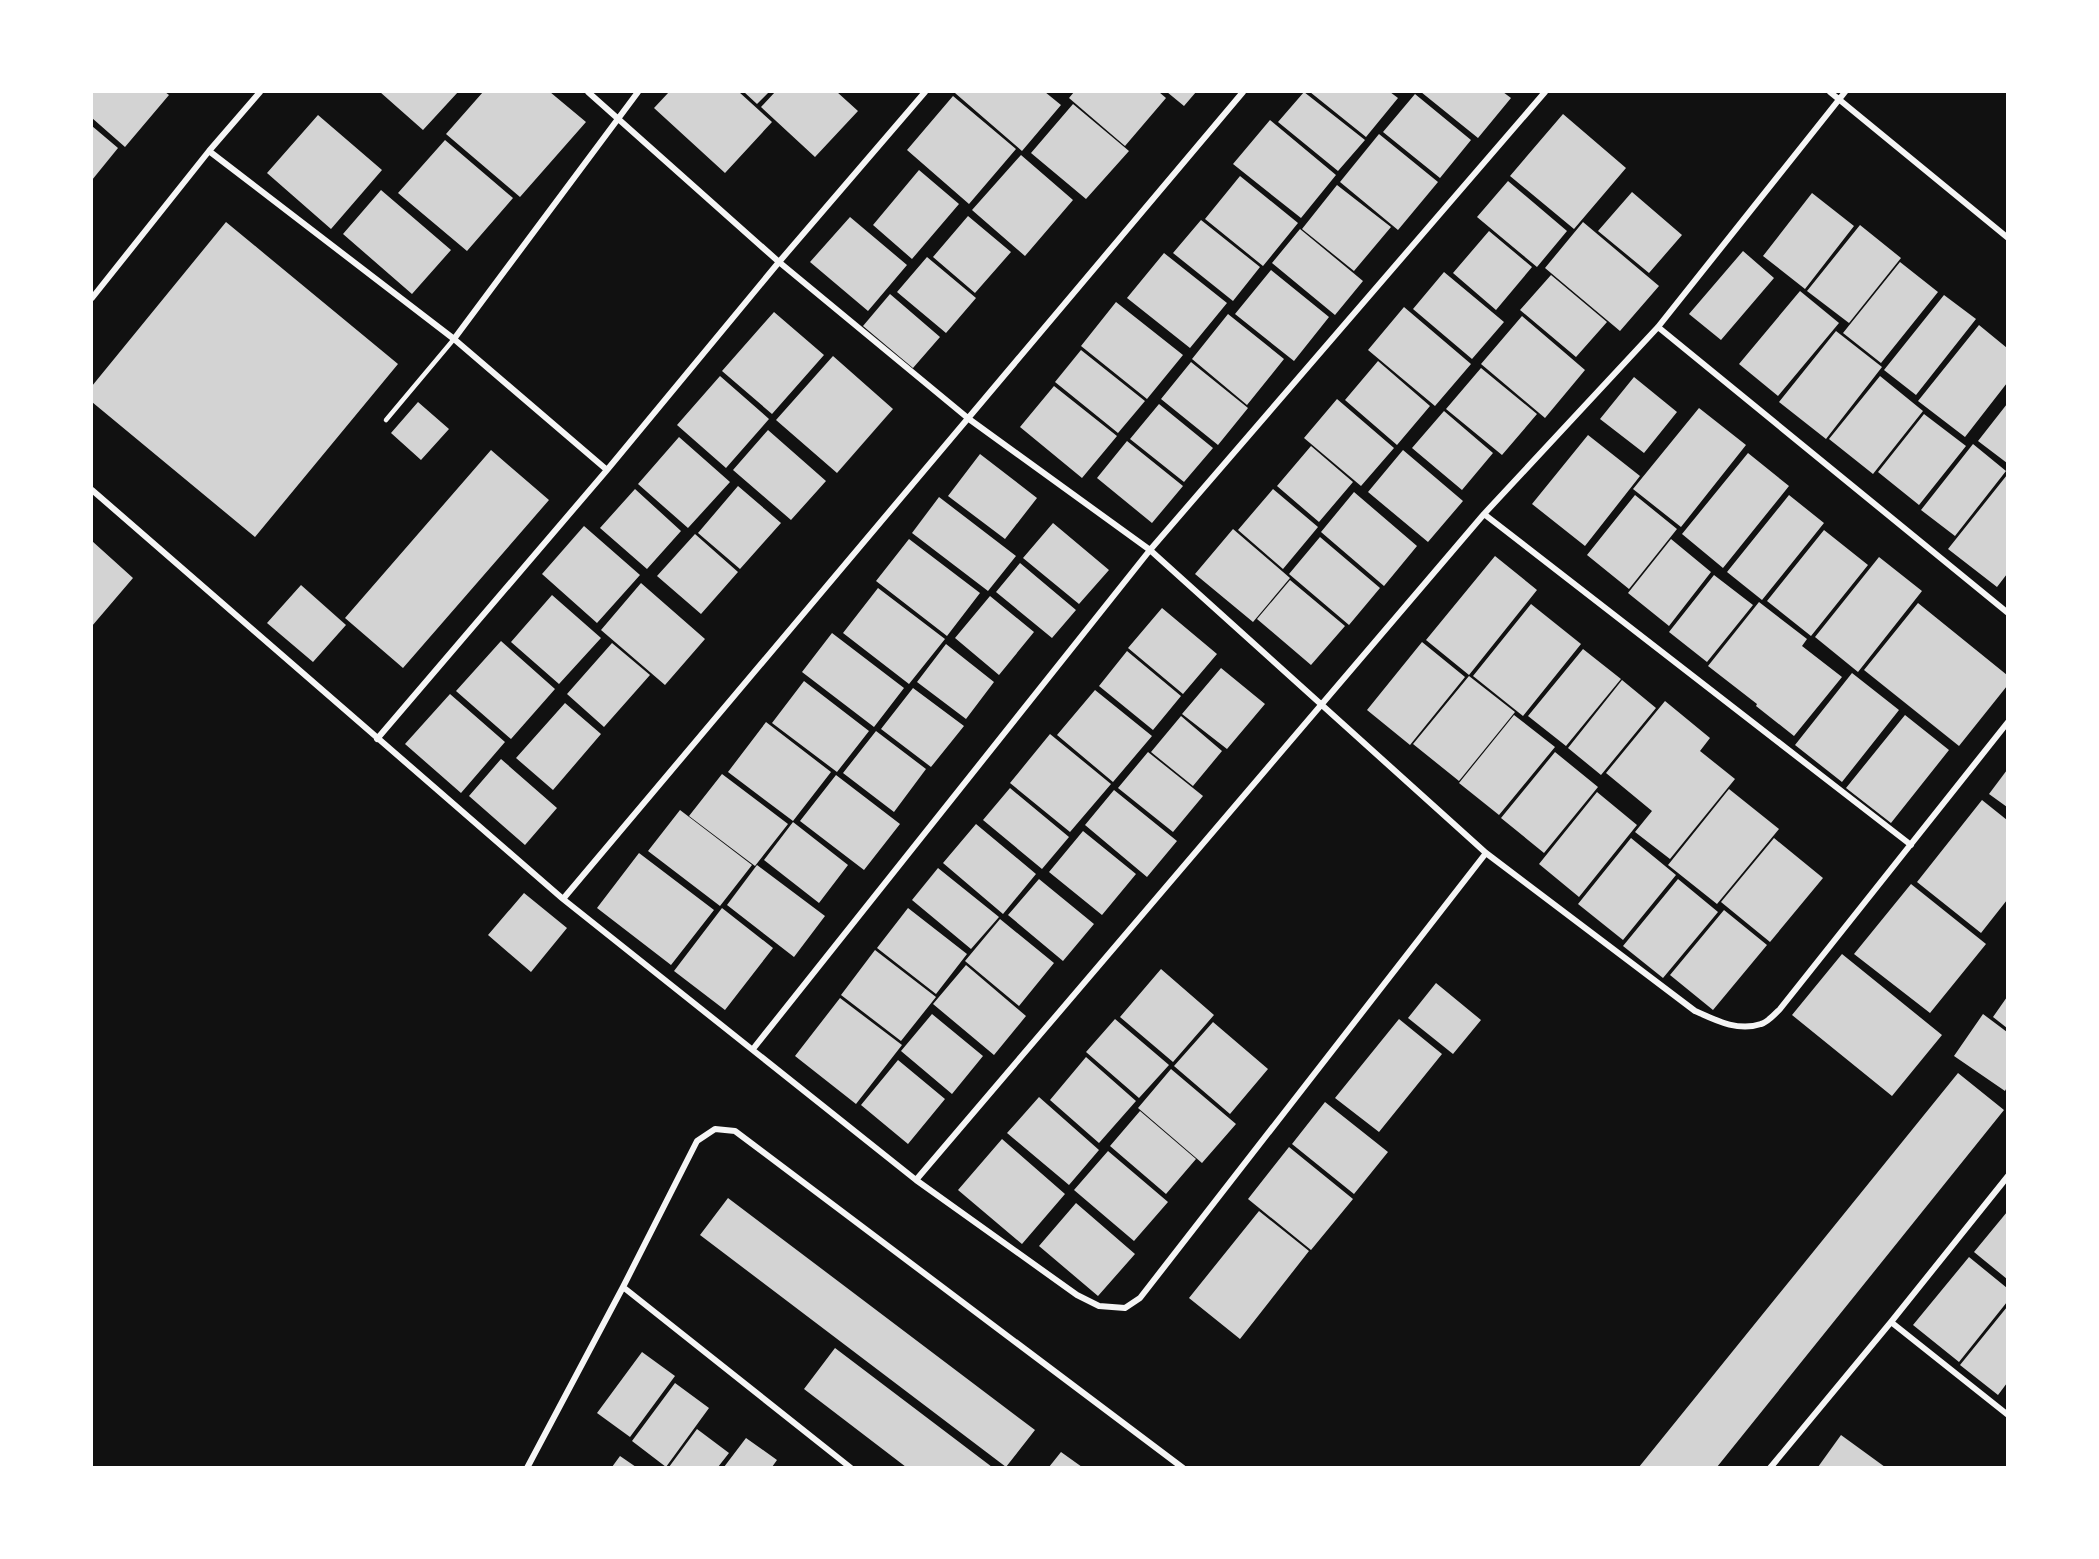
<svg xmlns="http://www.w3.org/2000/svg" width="2099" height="1559" font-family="Lato,sans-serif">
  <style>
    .building { fill: #d3d3d3 }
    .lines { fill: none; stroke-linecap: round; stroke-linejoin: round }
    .service { stroke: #f5f5f5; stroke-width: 4.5 }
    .minor { stroke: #f5f5f5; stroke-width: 6 }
  </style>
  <rect width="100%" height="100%" fill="#111"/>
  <path class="building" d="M92,92H165L169,95L125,147L92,118Z
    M380,92H458L423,130Z
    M483,92H550L586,122L520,197L446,134Z
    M669,92H739L772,122L725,173L654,108Z
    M744,92H769L757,104Z
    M775,92H837L858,111L815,157L761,107Z
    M957,92H1045L1061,105L1022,151L955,93Z
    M1074,92H1159L1166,98L1125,146L1069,98Z
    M1167,92H1196L1184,106Z
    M1304,92L1365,140L1338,171L1278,122Z
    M1310,92H1390L1398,98L1366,137Z
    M1421,92H1503L1511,98L1478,138Z
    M1415,94L1471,140L1440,178L1383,132Z
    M953,96L1016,149L969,204L907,150Z
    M1073,104L1129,151L1086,199L1031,153Z
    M1563,114L1626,168L1574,229L1510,176Z
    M318,115L382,170L331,229L267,173Z
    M1270,120L1336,175L1301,218L1233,164Z
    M92,126L118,148L92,180Z
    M1379,134L1438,182L1398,230L1340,182Z
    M445,140L513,198L467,251L398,193Z
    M1021,155L1073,200L1025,256L972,210Z
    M919,170L959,204L912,259L873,225Z
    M1240,176L1298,223L1263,266L1205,219Z
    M1508,181L1567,231L1537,267L1477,217Z
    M1337,185L1391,227L1354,271L1302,229Z
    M381,190L451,250L412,294L343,234Z
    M1632,192L1682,235L1649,273L1598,231Z
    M1812,193L1854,226L1805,289L1763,256Z
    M968,216L1011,252L975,293L933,257Z
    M850,217L907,265L868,311L810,262Z
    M1201,220L1260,267L1233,301L1173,253Z
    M226,222L398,364L255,537L92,402V386Z
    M1583,222L1659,286L1620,331L1545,268Z
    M1860,225L1901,258L1849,323L1807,291Z
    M1300,229L1363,281L1335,315L1272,263Z
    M1489,231L1532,267L1496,310L1453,273Z
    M1743,251L1774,278L1721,340L1689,314Z
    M1164,253L1227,303L1190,348L1127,298Z
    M927,257L976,298L946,333L897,292Z
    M1900,262L1938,292L1881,363L1843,333Z
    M1271,270L1329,317L1294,361L1235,314Z
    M1444,272L1504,322L1472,359L1413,309Z
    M1551,275L1607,322L1576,357L1520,310Z
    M1800,291L1839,323L1778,396L1739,364Z
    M890,294L940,337L913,368L863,326Z
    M1944,295L1976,319L1916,395L1884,370Z
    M1116,302L1183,355L1147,399L1081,346Z
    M1404,307L1471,364L1435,406L1368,350Z
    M774,312L824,355L772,414L722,371Z
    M1228,314L1284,359L1247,405L1192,359Z
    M1522,316L1585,370L1545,418L1481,364Z
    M1979,325L2007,348V383L1965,437L1918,401Z
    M1836,331L1882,367L1826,439L1779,402Z
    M1081,350L1145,401L1118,433L1055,382Z
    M833,356L893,409L837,473L776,420Z
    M1378,361L1430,406L1397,445L1345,400Z
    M1191,362L1248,408L1218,445L1161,399Z
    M1481,368L1537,414L1502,455L1446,409Z
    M720,376L769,419L726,468L677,425Z
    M1880,376L1923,411L1873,474L1829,439Z
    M1634,377L1677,412L1644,453L1600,419Z
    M1054,386L1117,436L1082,478L1020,427Z
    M1337,399L1394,448L1361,486L1304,438Z
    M418,402L449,429L421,460L391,433Z
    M1159,404L1213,448L1184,482L1130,439Z
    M2007,404V463L1978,441Z
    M1699,408L1746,445L1681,527L1633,489Z
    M1444,411L1493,453L1462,490L1412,448Z
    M1924,414L1966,446L1919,505L1878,472Z
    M768,430L826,481L791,520L733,470Z
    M1588,435L1640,476L1585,546L1532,504Z
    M679,437L730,482L688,528L638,484Z
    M1127,441L1183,486L1152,523L1097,478Z
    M1973,444L2006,471L1955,536L1921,510Z
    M1311,446L1353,482L1319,522L1277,486Z
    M491,450L549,500L403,668L345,618Z
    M1403,450L1463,501L1428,542L1368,492Z
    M1748,453L1789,486L1723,568L1682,534Z
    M980,454L1037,498L1005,539L948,496Z
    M2007,475V574L1997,587L1948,549Z
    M738,486L781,523L740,569L698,533Z
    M635,489L681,531L647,569L600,528Z
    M1273,489L1318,527L1283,569L1238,530Z
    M1354,492L1417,546L1384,586L1321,532Z
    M1635,495L1677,529L1629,589L1587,555Z
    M1789,495L1824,523L1762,600L1727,572Z
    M939,497L1016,556L988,591L912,533Z
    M1053,523L1109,570L1079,604L1023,558Z
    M584,526L640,575L597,623L542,574Z
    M1233,529L1290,578L1253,622L1195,574Z
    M1824,530L1868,565L1811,636L1767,601Z
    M695,534L738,572L701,614L657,576Z
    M1320,537L1380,588L1349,625L1289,574Z
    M909,539L980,593L947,636L876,581Z
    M1671,539L1711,572L1669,626L1628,593Z
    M92,541L133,578L92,626Z
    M1495,556L1537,590L1469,675L1426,640Z
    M1879,557L1922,591L1858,672L1815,637Z
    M1020,563L1076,610L1052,638L996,592Z
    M1714,575L1753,605L1707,662L1669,632Z
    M1290,580L1345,626L1311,665L1257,619Z
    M641,583L705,639L665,685L601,630Z
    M301,585L346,625L313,662L267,623Z
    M878,588L945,639L909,684L843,633Z
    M552,595L601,638L559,684L511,642Z
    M990,596L1034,632L999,675L955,638Z
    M1759,602L1807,639L1802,646L1842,677L1794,736L1756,706L1757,704L1708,666Z
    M1918,603L2007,675V686L1959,746L1864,670Z
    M1531,604L1581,644L1523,716L1473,676Z
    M1162,608L1217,654L1183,694L1128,648Z
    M832,633L904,688L874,727L802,672Z
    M501,641L555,689L511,739L456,691Z
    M1422,642L1465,677L1410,745L1367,710Z
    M612,643L650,675L604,727L567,694Z
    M946,644L994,682L966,719L917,682Z
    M1583,649L1621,679L1566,746L1528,716Z
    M1127,651L1181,696L1153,730L1099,686Z
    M1221,668L1265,704L1227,749L1182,714Z
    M1852,673L1899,710L1842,782L1795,745Z
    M1469,676L1515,712L1459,781L1413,744Z
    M1622,680L1656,708L1601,775L1568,748Z
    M804,681L869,731L837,772L772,723Z
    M913,688L964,726L931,767L881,729Z
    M1095,690L1152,736L1113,782L1057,735Z
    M450,694L505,742L461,793L405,744Z
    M1665,701L1710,738L1700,751L1735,779L1670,859L1635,832L1652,811L1606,773Z
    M565,703L601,734L553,790L516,758Z
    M1514,715L1555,747L1499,815L1459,783Z
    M1905,715L1949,750L1891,823L1846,788Z
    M1181,716L1222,751L1193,786L1151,752Z
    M766,722L831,772L793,821L728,772Z
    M876,731L926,769L894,812L843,773Z
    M1050,734L1111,784L1070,832L1010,783Z
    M1148,752L1203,796L1173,832L1118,788Z
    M1555,752L1598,787L1544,853L1501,818Z
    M501,759L557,808L525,845L469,796Z
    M2007,770V807L1989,794Z
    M722,774L788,824L755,866L689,816Z
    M836,775L900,824L864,870L800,821Z
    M1010,788L1069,837L1042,869L983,820Z
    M1729,789L1779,829L1717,904L1668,865Z
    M1114,790L1177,841L1147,877L1085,825Z
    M1597,792L1637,825L1579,897L1539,864Z
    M1982,800L2007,820V900L1981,933L1917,882Z
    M680,810L752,865L720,906L648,851Z
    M793,822L848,865L819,903L764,860Z
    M976,824L1036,874L1003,914L943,863Z
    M1083,831L1136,874L1102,915L1049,872Z
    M1631,838L1676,875L1623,940L1578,904Z
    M1774,838L1823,878L1770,942L1721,902Z
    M639,853L714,910L671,965L597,908Z
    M757,865L825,916L794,957L727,905Z
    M938,868L999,917L971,949L912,900Z
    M1039,879L1094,924L1063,961L1008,915Z
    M1678,879L1718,912L1663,978L1623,946Z
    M1911,884L1986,944L1930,1013L1854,954Z
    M524,893L567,928L531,972L488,935Z
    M722,908L773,948L725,1010L674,971Z
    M908,908L967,954L936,994L877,948Z
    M1724,910L1767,945L1713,1010L1670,975Z
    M1000,919L1054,963L1019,1006L965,961Z
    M875,950L936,997L901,1041L841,995Z
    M1842,954L1942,1035L1892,1096L1792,1015Z
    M966,965L1026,1016L994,1055L933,1004Z
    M1161,969L1214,1015L1173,1062L1120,1017Z
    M1436,983L1481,1020L1453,1054L1408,1018Z
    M2007,997V1028L1993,1017Z
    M840,998L902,1045L856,1104L795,1056Z
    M932,1014L983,1056L952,1094L901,1051Z
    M1983,1014L2007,1032V1087L2005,1091L1954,1056Z
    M1115,1019L1169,1065L1139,1098L1086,1052Z
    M1399,1019L1442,1054L1379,1132L1335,1098Z
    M1213,1022L1268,1069L1230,1114L1174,1066Z
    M1086,1057L1136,1101L1099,1143L1050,1100Z
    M898,1060L945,1099L908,1144L861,1105Z
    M1171,1069L1236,1124L1202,1163L1138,1108Z
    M1958,1073L2004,1110L1717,1467H1639Z
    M1039,1097L1099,1150L1069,1185L1007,1133Z
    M1325,1102L1388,1152L1354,1194L1292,1144Z
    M1140,1111L1196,1159L1166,1194L1110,1146Z
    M1002,1139L1065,1194L1022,1244L958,1190Z
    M1289,1147L1353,1199L1311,1250L1248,1199Z
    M1108,1151L1168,1202L1134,1241L1074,1190Z
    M728,1198L1035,1430L1006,1467L700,1235Z
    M1076,1203L1135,1254L1098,1296L1039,1246Z
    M1259,1211L1309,1251L1240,1339L1189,1298Z
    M2007,1212V1279L1974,1252Z
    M1969,1257L2007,1288V1302L1959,1362L1913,1325Z
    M2007,1307V1383L1998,1395L1960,1365Z
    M835,1348L992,1467H906L804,1389Z
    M642,1352L675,1376L630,1437L597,1413Z
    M675,1383L709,1408L666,1467L632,1441Z
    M697,1429L729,1453L718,1467H669Z
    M1841,1435L1885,1467H1818Z
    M746,1438L777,1460L772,1467H724Z
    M1061,1452L1082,1467H1049Z
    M620,1456L636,1467H612Z"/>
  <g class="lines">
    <path class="service" d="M386,420L454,339"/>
    <path class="minor" d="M588,92L779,262L969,419L1150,550L1486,853L1695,1011C1715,1020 1738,1032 1761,1024C1768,1022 1775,1014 1780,1009L2008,722
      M1830,92L2008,238
      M209,151L454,339L607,470
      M92,298L209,151L260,92
      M1658,327L2008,613
      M454,339L638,92
      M92,490L563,899L916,1180L1077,1295L1099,1306L1125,1308L1140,1298L1486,853
      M1484,514L1911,845
      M377,739L607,470L779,262L925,92
      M563,899L1243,92
      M753,1049L1150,550L1545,92
      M916,1180L1484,514L1658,327L1845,92
      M623,1287L851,1468
      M1891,1322L2008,1415
      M527,1468L623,1287L697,1141L715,1129L735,1131L1183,1468
      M1770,1468L1891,1322L2008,1176"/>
  </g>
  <rect width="2099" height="1559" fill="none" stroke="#ffffff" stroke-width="186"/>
</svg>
